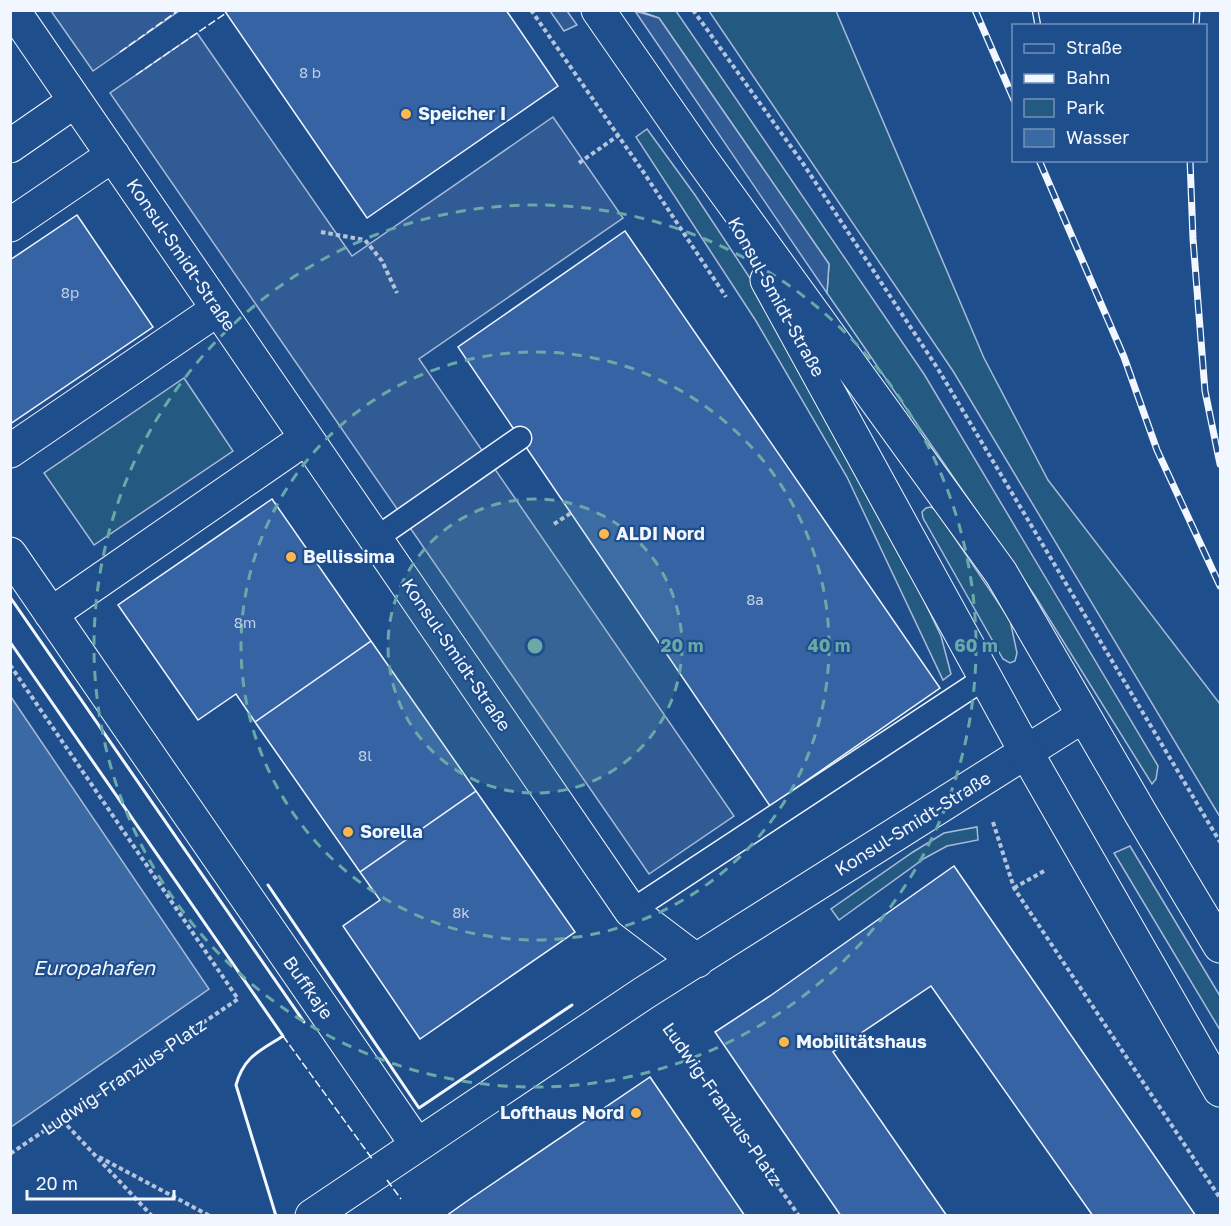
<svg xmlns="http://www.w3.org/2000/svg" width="1231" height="1226" font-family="'Golos Text',sans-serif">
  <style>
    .green { fill: #245a82; stroke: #a8bbd7; stroke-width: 1.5 }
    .parking { fill: #305b95; stroke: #a8bbd7; stroke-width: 1.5 }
    .water { fill: #3b69a3; stroke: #a8bbd7; stroke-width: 1.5 }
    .building { fill: #3563a3; stroke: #f2f6ff; stroke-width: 1.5 }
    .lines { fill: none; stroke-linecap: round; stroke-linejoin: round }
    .lane-casing { stroke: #f2f6ff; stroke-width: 25 }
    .street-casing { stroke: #f2f6ff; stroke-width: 35 }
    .secondary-casing { stroke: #f2f6ff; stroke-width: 35 }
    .path { stroke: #b3c4dc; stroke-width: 4; stroke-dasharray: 4.5 3; stroke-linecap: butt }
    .lane { stroke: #1f4e8c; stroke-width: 22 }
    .street { stroke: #1f4e8c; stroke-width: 33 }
    .secondary { stroke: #1f4e8c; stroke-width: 33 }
    .rail-casing { stroke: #f2f6ff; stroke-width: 7 }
    .rail { stroke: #1f4e8c; stroke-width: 4.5; stroke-dasharray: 14; stroke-linecap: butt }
    .fence { stroke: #f2f6ff; stroke-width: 1.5; stroke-dasharray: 8 3; stroke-linecap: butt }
    .wall { stroke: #f2f6ff; stroke-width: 3 }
    .ring { fill: none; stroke: #6aa9a8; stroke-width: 3; stroke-dasharray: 10 8 }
    .poi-dot { fill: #ffb74d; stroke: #1f4e8c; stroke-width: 2 }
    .labels { text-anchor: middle; stroke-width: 4.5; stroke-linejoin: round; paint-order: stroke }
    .number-label { font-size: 15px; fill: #c3d1e8 }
    .poi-label { font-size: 18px; font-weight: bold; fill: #f2f6ff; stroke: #1f4e8c; text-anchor: start }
    .street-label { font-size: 18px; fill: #f2f6ff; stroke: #1f4e8c }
    .water-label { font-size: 20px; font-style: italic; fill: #f2f6ff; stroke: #1f4e8c }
    .centre { fill: #6aa9a8; stroke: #1f4e8c; stroke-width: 3 }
    .ring-label { font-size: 18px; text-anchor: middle; font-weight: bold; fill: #6aa9a8; stroke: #1f4e8c; stroke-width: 4.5; stroke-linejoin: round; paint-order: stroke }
  </style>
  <rect width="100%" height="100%" fill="#1f4e8c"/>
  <path class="green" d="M640,11H676L924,374L1158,766L1156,779L1152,784L1035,596L827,293L829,264L659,18Z
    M709,11H836L984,358L1048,480L1220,704V817L953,371Z
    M647,129L695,195L771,310L862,471L941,636L951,674L943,680L847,477L756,321L636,137Z
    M184,378L233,451L94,545L44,473Z
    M931,507L936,510L1010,620L1017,653L1015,661L1010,663L1003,659L923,518L922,512L926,508Z
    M977,827L978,840L947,846L925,858L839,920L831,909L913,852L944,833Z
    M1130,846L1220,996V1030L1114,853Z"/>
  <path class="parking" d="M51,11H179L93,71Z
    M550,11H567L577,25L564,31Z
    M635,11L659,18L829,264L827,293Z
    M197,33L352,256L553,117L623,218L419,359L734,816L649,874L110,93Z"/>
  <path class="water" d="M11,697L209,989L11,1127H10Z"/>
  <path class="building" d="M224,10H506L558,86L367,218Z
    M77,215L153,327L10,424V260Z
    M625,231L940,688L770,806L458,347Z
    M272,499L371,641L255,722L236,694L198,720L118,605Z
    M371,641L476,791L360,872L255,722Z
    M476,791L575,932L420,1039L343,926L380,900L360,872Z
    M954,866L1196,1216H1093L931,986L833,1052L947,1216H841L715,1032L770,996Z
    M650,1077L745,1216H446L470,1199Z"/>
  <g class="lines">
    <defs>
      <path id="lane" d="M375,539L520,438
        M631,911L985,678"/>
      <path id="street" d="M13,10L631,911L697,961
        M10,146L75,101
        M10,225L113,155
        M10,451L218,309
        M10,554L417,1145
        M51,614L306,438
        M312,1216L644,993L1083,716"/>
      <path id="secondary" d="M598,10L700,157L1001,573L1141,814L1220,946
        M767,280L1026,752L1220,1090"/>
    </defs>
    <use href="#lane" class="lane-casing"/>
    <use href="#street" class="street-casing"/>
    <use href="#secondary" class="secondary-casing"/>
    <path class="path" d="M531,10L642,170L726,297
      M693,10L802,162L938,369L1220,842
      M579,163L619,135
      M321,232L365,240L382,261L397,293
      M554,524L571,513
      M10,665L238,999L10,1154
      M993,822L1014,888L1220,1198
      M1014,888L1044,871
      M669,1028L799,1216
      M62,1120L152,1216
      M99,1157L210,1216"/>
    <use href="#lane" class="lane"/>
    <use href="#street" class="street"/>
    <use href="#secondary" class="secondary"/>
    <defs>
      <path id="rail" d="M975,10L1014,100
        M1035,10L1038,26
        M1196,26L1197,10
        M1039,160L1124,357L1157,450L1220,586
        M1190,160L1193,239L1205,391L1220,464"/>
    </defs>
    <use href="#rail" class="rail-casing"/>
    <use href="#rail" class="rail"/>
    <path class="fence" d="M120,52L179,10
      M136,75L226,13
      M283,1036L373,1160
      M387,1180L401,1199"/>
    <path class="wall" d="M10,597L304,1022
      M10,642L283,1036C260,1051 244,1056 236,1085L276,1216
      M268,885L419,1108L572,1005"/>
  </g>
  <circle cx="535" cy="646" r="147" fill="#6aa9a8" fill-opacity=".12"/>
  <g class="ring">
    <circle cx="535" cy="646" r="147"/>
    <circle cx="535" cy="646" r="294"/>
    <circle cx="535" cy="646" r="441"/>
  </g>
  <g class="poi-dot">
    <circle cx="406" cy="114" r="6"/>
    <circle cx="604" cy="534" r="6"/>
    <circle cx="291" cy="557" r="6"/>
    <circle cx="348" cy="832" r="6"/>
    <circle cx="784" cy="1042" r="6"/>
    <circle cx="636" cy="1113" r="6"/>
  </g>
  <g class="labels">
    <g class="number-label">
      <text x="310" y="78">8 b</text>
      <text x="70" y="298">8p</text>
      <text x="755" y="605">8a</text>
      <text x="245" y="628">8m</text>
      <text x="365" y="761">8l</text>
      <text x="461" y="918">8k</text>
    </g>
    <g class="poi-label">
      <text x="418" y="120">Speicher I</text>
      <text x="616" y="540">ALDI Nord</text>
      <text x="303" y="563">Bellissima</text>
      <text x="360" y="838">Sorella</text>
      <text x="796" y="1048">Mobilitätshaus</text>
      <text x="624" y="1119" text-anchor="end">Lofthaus Nord</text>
    </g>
    <g class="street-label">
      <text transform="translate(181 255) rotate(56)" y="6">Konsul-Smidt-Straße</text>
      <text transform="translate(776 297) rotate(61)" y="6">Konsul-Smidt-Straße</text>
      <text transform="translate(456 655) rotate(56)" y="6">Konsul-Smidt-Straße</text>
      <text transform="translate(913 824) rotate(-32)" y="6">Konsul-Smidt-Straße</text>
      <text transform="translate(308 988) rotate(55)" y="6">Buffkaje</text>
      <text transform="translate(124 1077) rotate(-34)" y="6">Ludwig-Franzius-Platz</text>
      <text transform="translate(722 1104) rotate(55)" y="6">Ludwig-Franzius-Platz</text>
    </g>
    <g class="water-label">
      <text x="94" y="975">Europahafen</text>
    </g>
  </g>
  <circle cx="535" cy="646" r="9" class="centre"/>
  <g class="ring-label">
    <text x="682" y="652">20 m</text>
    <text x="829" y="652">40 m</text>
    <text x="976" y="652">60 m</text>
  </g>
  <rect width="1231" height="1226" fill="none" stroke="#f2f6ff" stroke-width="24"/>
  <rect x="1012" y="24" width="195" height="138" fill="#1f4e8c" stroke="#7391ba" stroke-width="1.5"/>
  <rect x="1024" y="44" width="30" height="9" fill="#1f4e8c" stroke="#7391ba" stroke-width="1.5"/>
  <text x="1066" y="54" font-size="18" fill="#f2f6ff">Straße</text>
  <rect x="1024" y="74" width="30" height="9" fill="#f2f6ff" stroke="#7391ba" stroke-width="1.5"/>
  <text x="1066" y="84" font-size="18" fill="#f2f6ff">Bahn</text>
  <rect x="1024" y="99" width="30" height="18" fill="#245a82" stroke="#7391ba" stroke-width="1.5"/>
  <text x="1066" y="114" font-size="18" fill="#f2f6ff">Park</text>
  <rect x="1024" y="129" width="30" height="18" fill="#3b69a3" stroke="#7391ba" stroke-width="1.5"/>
  <text x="1066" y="144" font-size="18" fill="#f2f6ff">Wasser</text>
  <path d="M27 1190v9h147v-9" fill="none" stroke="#f2f6ff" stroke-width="3"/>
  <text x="36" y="1190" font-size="18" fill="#f2f6ff" stroke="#1f4e8c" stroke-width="4.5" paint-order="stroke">20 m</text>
</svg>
